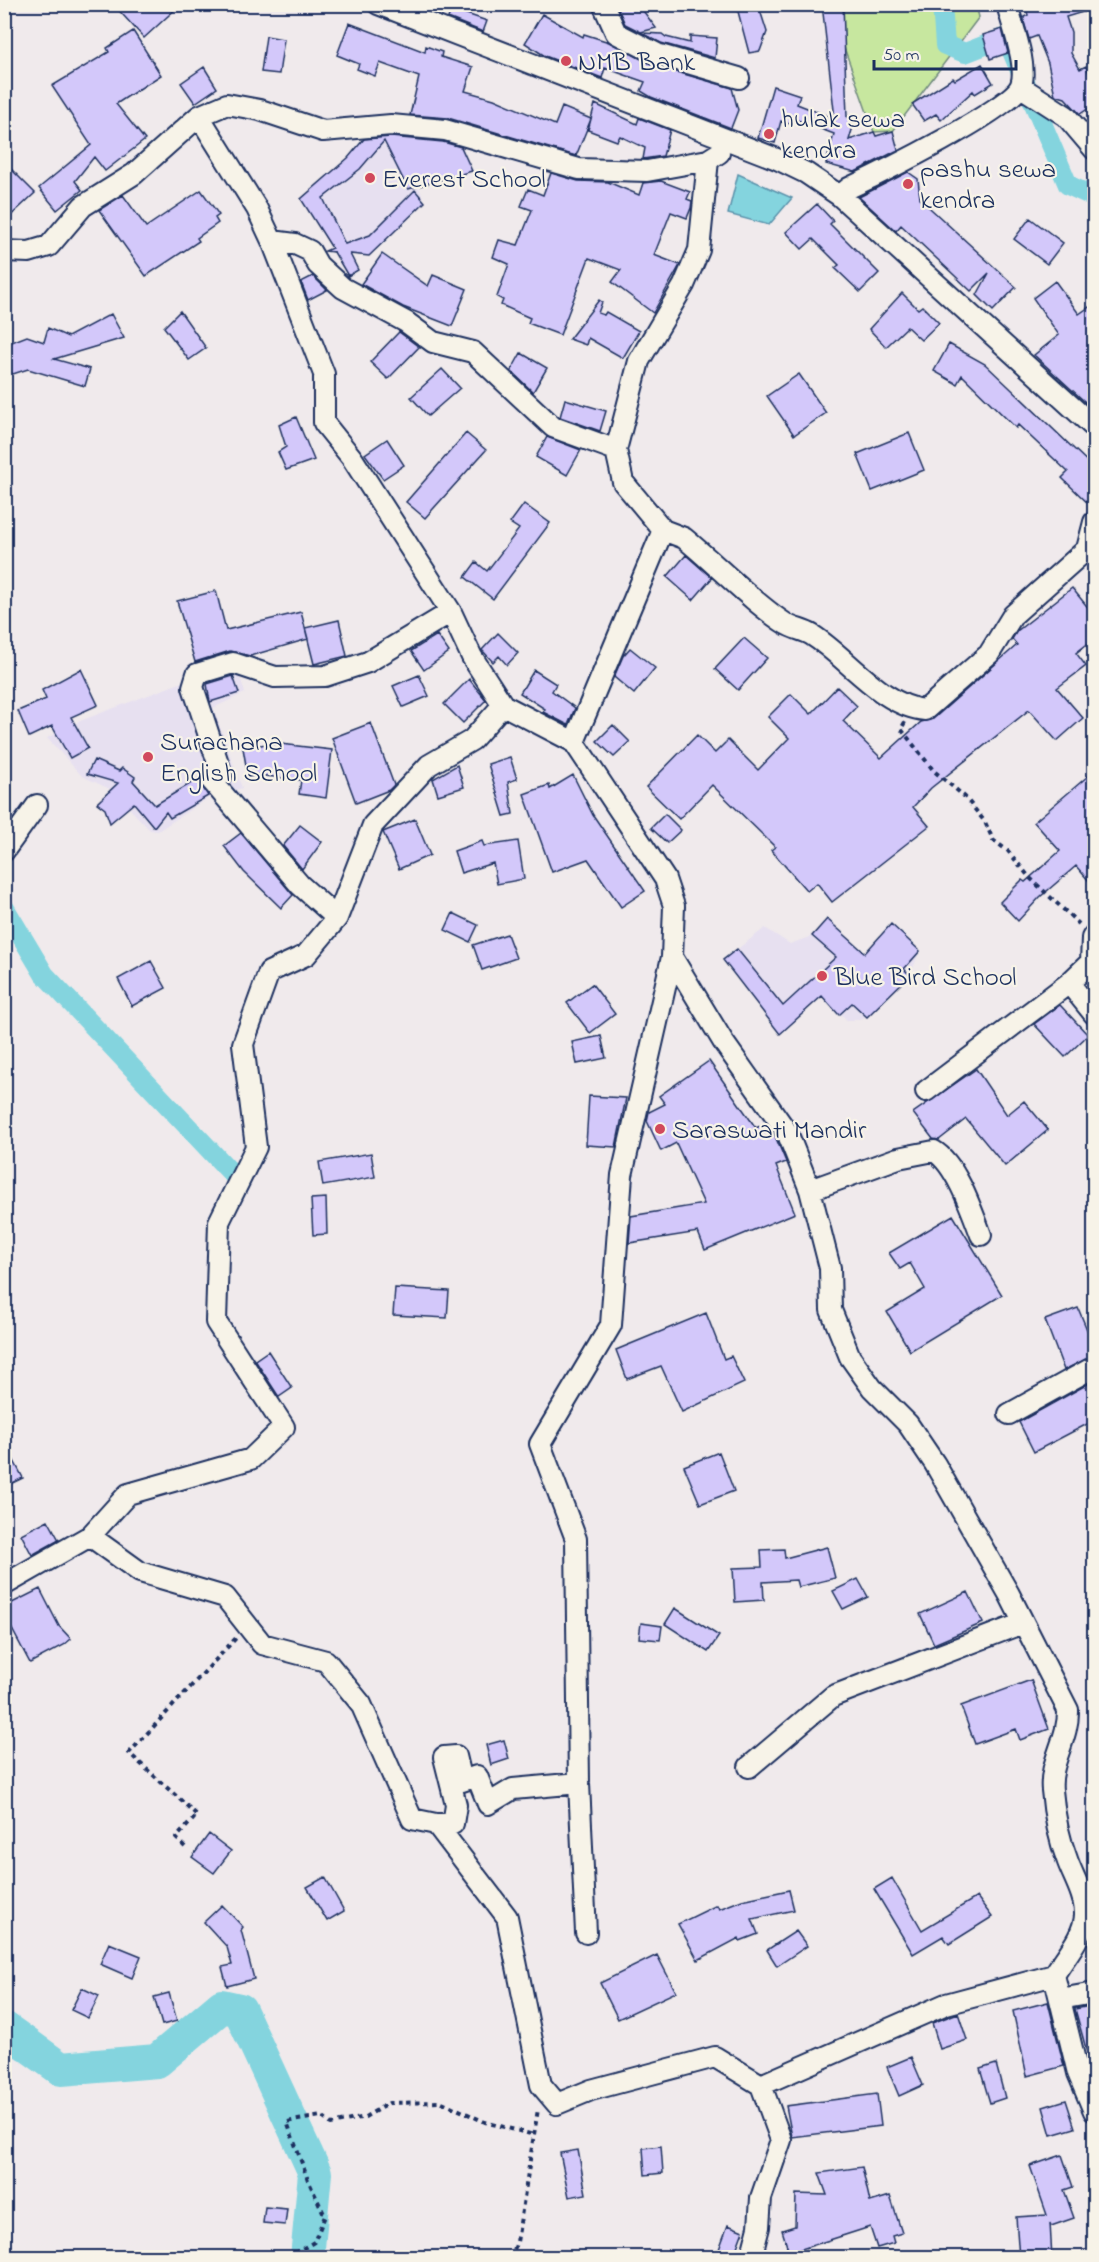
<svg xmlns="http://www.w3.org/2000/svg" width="1099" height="2262" font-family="'Indie Flower',sans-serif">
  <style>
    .built { fill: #e7e0f0 }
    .green { fill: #c7e79f; stroke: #718b7e; stroke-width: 1.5 }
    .water { fill: #84d4de; stroke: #5a92ab; stroke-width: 1.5 }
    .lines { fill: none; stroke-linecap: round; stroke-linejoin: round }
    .canal { stroke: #84d4de; stroke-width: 20 }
    .river { stroke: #84d4de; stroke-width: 34 }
    .building { fill: #d3c8fa; stroke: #1b2f5e; stroke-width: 1.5 }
    .minor-casing { stroke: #1b2f5e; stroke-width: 24 }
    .path { stroke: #1b2f5e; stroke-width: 4; stroke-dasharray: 4.5 4.5; stroke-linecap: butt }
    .minor { stroke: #f7f3e8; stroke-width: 20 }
    .poi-dot { fill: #d1495b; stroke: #f7f3e8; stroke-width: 2 }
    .labels { text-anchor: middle; stroke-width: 4.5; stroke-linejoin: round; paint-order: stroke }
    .poi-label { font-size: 27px; fill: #1b2f5e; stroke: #f7f3e8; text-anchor: start }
  </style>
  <rect width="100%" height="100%" fill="#f0eaec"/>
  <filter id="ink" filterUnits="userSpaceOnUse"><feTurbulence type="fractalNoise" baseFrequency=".0167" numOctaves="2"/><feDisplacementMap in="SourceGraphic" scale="12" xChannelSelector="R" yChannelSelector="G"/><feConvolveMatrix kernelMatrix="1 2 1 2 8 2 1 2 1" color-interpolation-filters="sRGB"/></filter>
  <g filter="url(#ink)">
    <path class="built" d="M367,136H383L404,151L425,202L368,252L343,253L332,248L303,197L348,158Z
      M237,667L245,693L213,708L242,788L208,798L158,831L150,830L112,790L82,776L47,738L80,721L193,678Z
      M827,919L867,955L891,924L920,951L910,975L867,1017L848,1021L822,996L780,1034L723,960L765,928L790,944L812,936Z"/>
    <path class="green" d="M829,5H976L979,17L893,131L874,132Z"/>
    <path class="water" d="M738,174L792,198L769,225L728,214Z"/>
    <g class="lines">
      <path class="canal" d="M942,4L945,45L965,53L1006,37L1068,185L1094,197
        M4,907L44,974L239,1181"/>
      <path class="river" d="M4,2028L61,2069L157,2061L222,2006L240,2010L315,2173L307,2258"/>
    </g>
    <path class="building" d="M113,4H181L144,38Z
      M616,4H638L656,28L641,32L625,24Z
      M736,4H758L767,32L760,51L749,53Z
      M822,4H843L847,117L855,120L849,140L874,132L876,136L893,131L898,150L855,172L826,164L834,134L792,118L790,124L781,121L775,143L758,138L773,86L800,95L797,104L835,119Z
      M1025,4H1092L1093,9L1066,17L1071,32V53L1080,69L1086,66L1095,87V104L1080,114L1065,98L1055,95L1048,63L1037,36L1029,39L1024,22V17L1028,15Z
      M452,9L487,21L483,32L448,18Z
      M542,14L583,37L584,34L609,42L653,65L732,88L738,110L731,128L651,97L641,91L645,82L605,68L602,78L545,56L525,43Z
      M349,23L425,52L426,46L442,52L441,57L473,67L465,91L494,99L555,125L562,107L591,119L576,156L448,118L410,115L419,77L380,63L375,76L357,69L359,64L337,55Z
      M1002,29L1008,53L990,59L983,35Z
      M133,31L161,75L116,104L145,140L105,171L94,157L75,181L82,190L57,210L39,188L91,145L52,86L109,52L107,48Z
      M641,33L662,34L666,37L690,43V36L717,38L715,58L661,43Z
      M266,36L284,39L279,74L261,72Z
      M982,64L993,83L975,94L973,91L941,120L936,114L924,121L912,104L953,78L955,80Z
      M204,67L217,88L195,103L181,83Z
      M595,104L637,124L639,118L670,130L663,156L643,159L645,148L620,136L617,141L588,130Z
      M391,137L443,142L461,147L472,171L408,189L384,141L360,169L323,198L345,244L370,235L415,190L425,202L369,256L350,254L358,270L348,276L334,252L325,251L332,248L301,199L348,158L364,139Z
      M4,162L35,193L4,222Z
      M908,172L918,179L920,199L1016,287L993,311L977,295L989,273L971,291L901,225L896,231L859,197Z
      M551,173L578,181L608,182L639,195L643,183L661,181L690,192L687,199L692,201L691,208L687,218L671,212L654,255L680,265L653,313L612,282L621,270L589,258L560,335L528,323L530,318L501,305L503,300L497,297L509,264L493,257L499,240L518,245L532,210L521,206L528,189L543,195Z
      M201,190L219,215L215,218L218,223L197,238L199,241L146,276L99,210L123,195L146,227Z
      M817,204L833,221L830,224L879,273L860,292L835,268L839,265L813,239L802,249L786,232Z
      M1030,218L1063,243L1047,264L1014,239Z
      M382,254L428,286L433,275L467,289L452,326L403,307L361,284Z
      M313,276L327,290L308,300L301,282Z
      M1055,281L1079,314L1095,303V411L1034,355L1059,335L1033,298Z
      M902,293L918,309L922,306L939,323L921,340L907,327L886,347L869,329Z
      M599,300L602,302L598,313L604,315L606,312L639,331L623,358L588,338L586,345L569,339Z
      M180,311L206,348L189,360L164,327Z
      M111,314L124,338L54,359L90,369L85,386L28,369L13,374L4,369V345L27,336L44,342L48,328L68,337Z
      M399,332L419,347L388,379L370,362Z
      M949,344L985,364L1095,469V510L1062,478L1068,472L1018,425L1016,428L962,375L957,384L934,371Z
      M521,353L547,368L533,392L511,371Z
      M442,369L460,388L428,416L411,397Z
      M799,374L826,413L794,435L767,396Z
      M565,399L606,411L600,431L560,417Z
      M296,417L314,460L286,470L278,452L286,447L279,425Z
      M466,433L486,450L425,518L406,502Z
      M909,433L924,470L872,491L857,454Z
      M547,437L581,450L567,475L536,457Z
      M387,439L404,465L383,479L365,454Z
      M524,504L550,523L493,599L465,577L476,562L487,571L519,529L510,523Z
      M686,555L712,578L693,600L667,577Z
      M1072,588L1095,616V638L1076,653L1086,666L1057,688L1083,718L1057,741L1029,710L931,788L913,807L929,826L832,902L817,883L807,891L771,850L775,847L712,785L679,819L646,787L697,735L715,753L728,740L758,770L789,738L768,717L791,694L811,714L837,687L857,706L843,721L881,758L921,722L933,719L1017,645L1012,639L1017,631Z
      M216,591L226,630L301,612L308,639L250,656L230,651L195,662L177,601Z
      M339,620L347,656L314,664L305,628Z
      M498,633L518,653L507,665L499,656L493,662L482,650Z
      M437,635L449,652L424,670L411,651Z
      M744,638L767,658L738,690L715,669Z
      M630,648L655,668L634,694L614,677L623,656Z
      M81,669L98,705L71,717L88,748L70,758L52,726L29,737L18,711L46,699L42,690Z
      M534,670L556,684L552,691L575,708L568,725L543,712L545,709L520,693Z
      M419,675L429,696L403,707L393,686Z
      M233,676L239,693L210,702L207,684Z
      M469,679L486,700L463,723L444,704Z
      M371,723L394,785L389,790L356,803L332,738Z
      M613,725L630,742L614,757L597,741Z
      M272,743L332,750L326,798L299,794L301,780L257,775L248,777L243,748Z
      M510,757L517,779L508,782L513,814L504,816L488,764Z
      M94,760L119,771L122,768L135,777L133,781L155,805L198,779L208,796L170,818L166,812L154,827L134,803L110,823L105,809L97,803L118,783L87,774Z
      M457,765L464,787L438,795L433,779Z
      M1095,770V888L1076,866L1040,897L1018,921L1000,902L1022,880L1025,882L1060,851L1034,822Z
      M573,775L593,815L645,891L621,907L588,859L552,872L524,794L549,785L550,789Z
      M665,814L681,830L667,843L651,828Z
      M415,819L430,855L399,869L383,832Z
      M300,825L322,842L302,869L283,846Z
      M241,833L293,895L281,908L244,872L224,846Z
      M482,841L484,846L518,841L524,879L497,884L493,863L461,873L454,851Z
      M453,913L478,925L470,942L445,930Z
      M827,919L865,953L891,924L920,951L904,969L910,975L867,1017L852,1003L839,1015L822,996L780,1034L723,960L737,949L783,1006L836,957L812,936Z
      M507,934L516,958L482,970L473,945Z
      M151,961L166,988L132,1006L118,979Z
      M592,984L615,1014L590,1033L567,1003Z
      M1060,1005L1088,1035L1065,1057L1034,1024Z
      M601,1036L606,1058L577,1064L572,1042Z
      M709,1061L756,1128L766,1123L775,1136L786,1162L776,1166L795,1213L705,1250L698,1232L629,1243L631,1216L704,1204L676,1143L661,1151L647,1121L649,1112L665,1104L659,1096Z
      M976,1069L1007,1115L1024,1101L1048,1130L1005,1166L966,1119L939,1140L933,1139L913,1113Z
      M589,1096L626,1098L616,1147L586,1145Z
      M371,1153L375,1177L323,1186L319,1162Z
      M326,1198L327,1234L313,1235L311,1199Z
      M953,1215L1002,1295L910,1351L887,1312L925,1289L910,1263L900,1269L889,1253Z
      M395,1288L449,1291L447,1318L393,1315Z
      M1078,1308L1088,1332L1095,1328V1355L1064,1370L1045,1320Z
      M706,1313L724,1359L731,1356L744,1383L682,1412L661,1366L627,1379L616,1350Z
      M268,1351L292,1388L279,1397L255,1360Z
      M1095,1380V1420L1034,1452L1019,1422Z
      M4,1442L23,1478L4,1487Z
      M719,1452L734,1491L700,1504L684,1466Z
      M48,1520L59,1540L32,1555L21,1534Z
      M827,1547L835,1578L798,1587L796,1580L763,1582L764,1600L735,1602L733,1568L762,1567L761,1550L784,1549L785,1558Z
      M858,1579L868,1597L843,1609L833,1591Z
      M40,1589L59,1626L71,1639L64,1645L30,1663L4,1614V1607Z
      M968,1592L983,1623L934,1644L920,1614Z
      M675,1608L719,1636L708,1652L665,1624Z
      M641,1623L662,1626L660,1640L639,1638Z
      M1031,1680L1049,1729L1020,1740L1016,1729L975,1744L961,1706Z
      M504,1740L509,1759L491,1765L486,1745Z
      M209,1834L231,1851L214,1873L192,1857Z
      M325,1877L344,1911L327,1921L307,1887Z
      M892,1878L922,1930L977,1897L992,1917L949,1944L943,1936L913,1954L874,1889Z
      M789,1890L794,1910L752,1919L758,1934L740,1941L739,1938L698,1960L678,1924L717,1905L719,1909L742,1900Z
      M222,1905L243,1927L241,1930L254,1979L227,1986L222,1967L232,1965L227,1947L204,1922Z
      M796,1931L807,1946L777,1966L767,1950Z
      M109,1943L141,1956L132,1978L100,1964Z
      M657,1955L676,1992L618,2019L600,1983Z
      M82,1988L99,1996L88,2018L71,2010Z
      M169,1993L177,2021L162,2025L154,1997Z
      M1048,2002L1064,2066L1027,2076L1013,2011Z
      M1095,2005V2081L1075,2009Z
      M958,2013L967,2040L940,2049L932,2023Z
      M911,2057L923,2085L899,2096L887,2067Z
      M996,2064L1005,2098L990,2103L980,2069Z
      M877,2094L881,2126L792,2137L786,2106Z
      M1066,2100L1075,2128L1051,2135L1043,2107Z
      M661,2146L663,2173L645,2175L643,2148Z
      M578,2150L586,2194L569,2197L560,2153Z
      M1062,2155L1073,2187L1064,2190L1074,2218L1051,2226L1050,2223L1052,2258H1019L1016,2217L1047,2215L1030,2166Z
      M862,2167L870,2202L890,2196L902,2233L892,2236L894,2243L877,2248L870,2227L789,2253L782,2230L795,2226L796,2194L827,2195L819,2173Z
      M265,2207L287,2209L285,2225L263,2223Z
      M728,2225L743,2231L733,2258L718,2252Z"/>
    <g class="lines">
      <defs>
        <path id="minor" d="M378,4L777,159L806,173L840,196L1094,427
          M603,4L616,33L657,54L739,78
          M1021,87L1066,116L1094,149
          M199,116L257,209L272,241L324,374V423L352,458L451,612L472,657L503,705L574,742
          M708,160L699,250L684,285L639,361L616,450L623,482L663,530L574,742L665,879L674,906L672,957L724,1043L787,1132L810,1190L830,1268L831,1310L850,1357L872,1388L908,1424L935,1464L1009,1594L1068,1710C1069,1738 1049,1763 1052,1790C1054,1815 1059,1839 1068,1862C1074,1878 1085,1896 1085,1914C1085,1935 1064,1958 1054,1975L1078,2073L1094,2111
          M840,196L849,188C877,175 1012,109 1021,85C1028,66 1012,25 1007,4
          M272,241L295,244L310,251L318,265L343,288L406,322L433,342L473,352L553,427L616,450
          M4,251L29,252L49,246L83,206L134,174L199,116L227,104L260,110L323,131L391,125L445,130L579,169L647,171L708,160L719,153
          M663,530L684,538C716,564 753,603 786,624C794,629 804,630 812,635C846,656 883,707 925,710L989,654L1013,615L1087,549L1094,522
          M4,851L37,805
          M337,918L300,885L211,780L222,775L193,687L197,674L233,663L275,677L325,676L368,662L451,612
          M1069,983L1094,1014
          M926,1091L1069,983L1091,962L1092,938L1094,935
          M810,1190L898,1158L934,1151C956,1164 972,1211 981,1235
          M1009,1414L1094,1367
          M90,1536L140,1572L225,1597L262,1644L326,1661L361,1704L412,1819L436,1824L507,1917L541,2085L557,2104L591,2090L715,2057L761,2085L946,2004L1054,1975
          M4,1585L90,1536L128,1494L251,1459L284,1427L216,1322L219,1222L256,1147L243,1044L269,972L306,955L337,918L373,825L429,765L472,740L503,705
          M749,1767L833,1696L1023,1623
          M436,1824H453L456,1805L444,1757L456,1756L462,1781L477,1776L488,1804L513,1789L579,1783
          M586,1933L579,1783L576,1539L540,1444L611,1325L622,1175L672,957
          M1060,1999L1094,1993
          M751,2258L759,2227L761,2198L781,2140L761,2085"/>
      </defs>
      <use href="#minor" class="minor-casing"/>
      <path class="path" d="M905,722L901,729L934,771L965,797L985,822L993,840L1008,851L1030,878L1079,924
        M185,1847L176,1838L197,1815L129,1753L236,1638
        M287,2258L314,2242L325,2216L308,2180L287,2122L321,2116L331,2124L365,2117L389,2103L442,2102L485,2122L534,2135
        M511,2258L517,2242L538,2109"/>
      <use href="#minor" class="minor"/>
    </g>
  </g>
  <g class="poi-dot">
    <circle cx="566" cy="61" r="6"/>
    <circle cx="769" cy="134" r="6"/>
    <circle cx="370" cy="178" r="6"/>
    <circle cx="908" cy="184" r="6"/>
    <circle cx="148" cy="757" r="6"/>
    <circle cx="822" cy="976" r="6"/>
    <circle cx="660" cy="1129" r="6"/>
  </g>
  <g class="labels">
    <g class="poi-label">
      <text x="578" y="70">NMB Bank</text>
      <text x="781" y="127">hulak sewa<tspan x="781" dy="31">kendra</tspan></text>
      <text x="920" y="177">pashu sewa<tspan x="920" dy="31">kendra</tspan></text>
      <text x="382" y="187">Everest School</text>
      <text x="160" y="750">Surachana<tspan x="160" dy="31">English School</tspan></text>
      <text x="834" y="985">Blue Bird School</text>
      <text x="672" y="1138">Saraswati Mandir</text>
    </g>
  </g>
  <rect width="1099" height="2262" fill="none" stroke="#f7f3e8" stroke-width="24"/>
  <rect x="12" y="12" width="1075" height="2238" fill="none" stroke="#1b2f5e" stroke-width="2" filter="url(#ink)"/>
  <path d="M874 60v9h142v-9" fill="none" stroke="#1b2f5e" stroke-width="3"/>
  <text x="883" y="60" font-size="18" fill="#1b2f5e" stroke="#f7f3e8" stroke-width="4.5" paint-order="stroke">50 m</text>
</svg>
